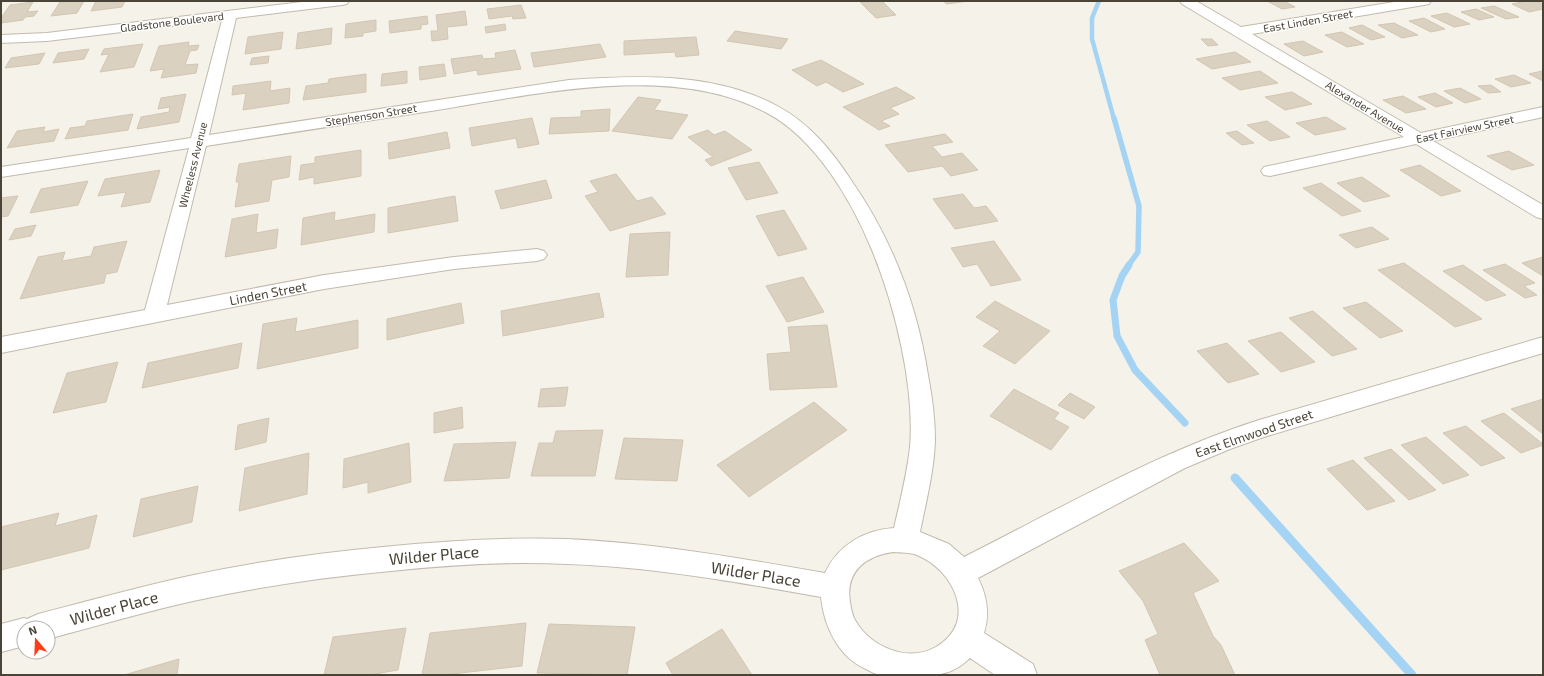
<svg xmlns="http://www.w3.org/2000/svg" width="1544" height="676" font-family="'Exo 2',sans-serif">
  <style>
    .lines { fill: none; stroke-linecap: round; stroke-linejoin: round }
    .stream-far3 { stroke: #a4d3f4; stroke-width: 4.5 }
    .stream-far2 { stroke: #a4d3f4; stroke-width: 5.5 }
    .stream-far1 { stroke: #a4d3f4; stroke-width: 7 }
    .stream { stroke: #a4d3f4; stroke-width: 9 }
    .building { fill: #dbd1c1; stroke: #d3c6b1 }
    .minor-casing { stroke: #c2baac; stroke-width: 2 }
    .minor { fill: #fff; fill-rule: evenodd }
    .labels { text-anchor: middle; stroke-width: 3; stroke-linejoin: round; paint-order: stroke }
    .far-street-label { font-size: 11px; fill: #4a4337; stroke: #fff }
    .street-label { font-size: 13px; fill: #4a4337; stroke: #fff }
    .near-street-label { font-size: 16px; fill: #4a4337; stroke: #fff }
  </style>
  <rect width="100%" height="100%" fill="#f5f2ea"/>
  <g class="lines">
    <path class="stream-far3" d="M1099,1L1092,18V39L1114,119"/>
    <path class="stream-far2" d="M1114,118L1139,206L1138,252L1128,266"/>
    <path class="stream-far1" d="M1129,265L1122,276L1113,300L1117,336L1135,370L1185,423"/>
    <path class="stream" d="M1235,478L1412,675"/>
  </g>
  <path class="building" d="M68,1H84L77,13L51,16L60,2Z
    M96,1H125L122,7L91,11Z
    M869,1H882L896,15L876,18L860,2Z
    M943,1H968L947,4Z
    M1267,1H1284L1295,7L1282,9Z
    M1527,1H1536L1543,4V9L1529,12L1512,4Z
    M33,2L27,12L38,11L34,16L25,17L23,20L1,23V18L10,5Z
    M521,5L526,18L513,19L512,16L489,19L487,9Z
    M1494,6L1519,17L1506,19L1481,8Z
    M1476,9L1494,17L1479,20L1461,12Z
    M465,11L467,25L447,27L448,39L432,41L431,31H438L436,15Z
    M1447,13L1470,24L1454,27L1431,16Z
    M427,16L428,24L421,25V29L390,33L389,21Z
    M1424,18L1445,29L1431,32L1409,21Z
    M376,20V31L363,33V36L345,38L346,24Z
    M1394,23L1418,35L1402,38L1378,25Z
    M505,24L506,30L486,33L485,27Z
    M1362,25L1385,37L1371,40L1349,28Z
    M332,28L331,44L296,49L298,33Z
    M735,31L788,39L781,49L727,41Z
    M283,32L281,49L245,54L248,37Z
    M1342,32L1364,44L1347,47L1325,35Z
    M696,37L699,55L676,57L675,52L624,55V41Z
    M1201,39H1212L1218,45L1208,46Z
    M1303,41L1323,52L1304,56L1284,44Z
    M189,42L188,46L199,45L197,50L190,51L185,65L198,64L196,73L161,78L164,69L150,71L159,46Z
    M143,44L134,67L100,72L109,54L101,55L104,49Z
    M600,44L606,57L534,67L531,53Z
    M89,49L84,59L53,63L58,53Z
    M515,50L521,69L478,75L477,70L454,74L451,59L482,55L483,59L496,58L495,53Z
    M1235,52L1251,62L1212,69L1196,59Z
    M45,53L39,64L5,68L11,58Z
    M269,56L268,63L250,65L252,58Z
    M821,60L864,84L843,92L826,82L817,86L792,70Z
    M444,64L446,76L420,80L419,67Z
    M407,71V83L381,86L382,74Z
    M1260,71L1278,83L1240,90L1222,78Z
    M1542,71L1543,81L1529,74Z
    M366,74V92L303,100L306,86L328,83L329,79Z
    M1514,75L1531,83L1511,87L1495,79Z
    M271,81L270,91L290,88L289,103L243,110L246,93L232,95L233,86Z
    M1491,85L1501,92L1488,93L1478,86Z
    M896,87L915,98L890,108L899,114L881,121L890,126L879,130L843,107Z
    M1460,88L1481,99L1465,103L1444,91Z
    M1292,92L1312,104L1285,110L1265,97Z
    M1435,93L1453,103L1436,107L1418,97Z
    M186,94L179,122L137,129L141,117L169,112L170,107L158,109L161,98Z
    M1403,96L1426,109L1406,113L1383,100Z
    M638,97L661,100L654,110L688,115L672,139L612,131Z
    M610,109L609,131L549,134L551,118L581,117V111Z
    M133,114L128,130L65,139L70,128L85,126L87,121Z
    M1326,117L1346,129L1315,135L1296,123Z
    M532,118L539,144L518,148L516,138L472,146L469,128Z
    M1267,121L1290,137L1270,141L1247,125Z
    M45,127L43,132L59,129L54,141L7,148L17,131Z
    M708,130L714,135L725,131L752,150L711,166L705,160L713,157L688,137Z
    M1237,131L1254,143L1242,145L1226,133Z
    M447,132L450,148L389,159L388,143Z
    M945,134L953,142L932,146L942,157L962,153L978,170L951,176L942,166L908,172L885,145Z
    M361,150V176L314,184V177L299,180L301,165L315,163V157Z
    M1509,151L1534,165L1512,170L1487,156Z
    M291,156L289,177L272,180L269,201L235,207L239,182H236L239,164Z
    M759,162L778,193L746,200L728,168Z
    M1420,165L1461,191L1441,196L1400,170Z
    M160,170L150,202L121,207L126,192L98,196L105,179Z
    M616,174L637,201L652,197L666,214L610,231L585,196L598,192L590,181Z
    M1362,177L1390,196L1364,202L1337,183Z
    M546,180L552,198L501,209L495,191Z
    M88,181L78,205L30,213L41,189Z
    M1321,183L1361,211L1342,216L1303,188Z
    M963,194L974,208L986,206L998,221L955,229L933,199Z
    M18,196L8,216L1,217V198Z
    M455,196L458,221L388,233V208Z
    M784,210L807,249L778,256L756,216Z
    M335,212L334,221L375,214L374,232L301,245L303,218Z
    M258,214L256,233L278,229L276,248L225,257L232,219Z
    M36,225L31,236L9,240L15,229Z
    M1372,227L1389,239L1356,248L1339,235Z
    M670,232L668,275L626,277L630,234Z
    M127,241L117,272L106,274L104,283L20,299L38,257L65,252L62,261L91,256L94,247Z
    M994,241L1021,280L991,286L977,264L963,267L951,248Z
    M1543,257V276L1522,263Z
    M1404,263L1482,319L1455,327L1378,270Z
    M1505,264L1535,283L1524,286L1537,295L1525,298L1483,270Z
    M1463,265L1506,295L1486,301L1443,271Z
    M803,277L824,312L787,322L766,286Z
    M599,293L604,317L503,336L501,311Z
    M995,301L1050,331L1015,364L983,346L1000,331L976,317Z
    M1366,302L1403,331L1380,338L1343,308Z
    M461,303L464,323L387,340V319Z
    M1313,311L1357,349L1332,356L1289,318Z
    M297,318L295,332L358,320V348L257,369L263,324Z
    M827,325L837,387L770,390L767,354L791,352L788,327Z
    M1281,332L1315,362L1281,372L1248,341Z
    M242,343L238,368L142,388L148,363Z
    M1227,343L1259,374L1228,383L1197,351Z
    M118,362L106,402L53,413L67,373Z
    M568,387L565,406L538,407L541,389Z
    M1014,389L1059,413L1054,419L1069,427L1051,450L990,416Z
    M1070,393L1095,407L1084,419L1058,405Z
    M1543,399V434L1511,409Z
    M814,402L847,430L749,497L717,465Z
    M462,407L463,428L434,433V413Z
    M1504,413L1543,444V445L1521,453L1481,421Z
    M269,418L266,442L235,450L238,425Z
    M1466,426L1505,458L1481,466L1443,433Z
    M603,430L595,476H531L539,443H553L556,431Z
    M1426,437L1469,475L1443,484L1401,445Z
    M624,438L683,440L677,481L615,479Z
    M516,442L509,478L444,481L454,444Z
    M409,443L411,482L368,493V482L343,488L344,459Z
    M1391,449L1436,490L1409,500L1364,458Z
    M309,453L307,494L239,511L245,468Z
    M1353,460L1395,501L1367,510L1327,469Z
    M198,486L192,522L133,537L141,499Z
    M59,513L55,526L97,515L89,548L1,570V527Z
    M1184,543L1219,581L1193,593L1213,636L1221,645L1235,675H1160L1145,640L1158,634L1143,601L1119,571Z
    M526,623L522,666L443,675H422L430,633Z
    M549,624L635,627L627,675L537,673Z
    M406,628L398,670L369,675H324L333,637Z
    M722,629L752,675H673L666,663Z
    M179,659L177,675H124Z"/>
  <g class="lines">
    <defs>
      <path id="minor" d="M310,1H349L347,4L342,5L236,18L209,135L569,80C638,75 716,72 779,107C810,124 832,151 851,180C892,239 917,304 928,375C932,396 935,418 935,440C934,471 926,502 920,532L949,544L964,557C1061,508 1156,453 1259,420L1543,337V353L1264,437L1230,449L1185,468L978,578C987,596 990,614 984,633L1033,664L1037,675H995L970,658C951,676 938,675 914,675C903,675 891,676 880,675C875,674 870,671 866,669C838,657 824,626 821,597C737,582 653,567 567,564C508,561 449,565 391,571C324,577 258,587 193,601C144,612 96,626 48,639V628H24V646L1,652V624L24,618L27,619L38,614C88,601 139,587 189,576C253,562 318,553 383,547C444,541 506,537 567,539C654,543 740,558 825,573C838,545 864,530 894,528C900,502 907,474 910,447C915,387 895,306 872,250C852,201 815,138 767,113C671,61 533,95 431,111C356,122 281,134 206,146L167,305L324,275L454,257L537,249L544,251L547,255L544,259L537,261L454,269L324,289L1,353V337L145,310L189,148L1,177V167L191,138L222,20L47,41L1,43V35L47,33ZM893,552C901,553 909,552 917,555C954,570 979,622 936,647C908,663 870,647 855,620C852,615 851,608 850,602C845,572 865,556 893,552Z
        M1180,1H1196L1241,27L1400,1H1431L1429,4L1424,5L1252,34L1421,133L1543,107V117L1433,141L1543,205V219L1536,217L1416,144L1270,176L1264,175L1261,171L1264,167L1404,137L1182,4Z"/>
    </defs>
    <use href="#minor" class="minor-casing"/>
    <use href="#minor" class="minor"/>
  </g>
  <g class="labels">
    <g class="far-street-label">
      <text transform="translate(1308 21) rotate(-10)" y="4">East Linden Street</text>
      <text transform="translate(172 22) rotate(-7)" y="4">Gladstone Boulevard</text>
      <text transform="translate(1365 107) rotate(31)" y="4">Alexander Avenue</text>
      <text transform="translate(371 115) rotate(-9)" y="4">Stephenson Street</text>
      <text transform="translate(1465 129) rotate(-12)" y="4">East Fairview Street</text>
      <text transform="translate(193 165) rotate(-76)" y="4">Wheeless Avenue</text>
    </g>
    <g class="street-label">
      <text transform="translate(268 293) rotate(-11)" y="5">Linden Street</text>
      <text transform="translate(1254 433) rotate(-19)" y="5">East Elmwood Street</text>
    </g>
    <g class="near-street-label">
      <text transform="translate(434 555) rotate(-5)" y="6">Wilder Place</text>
      <text transform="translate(756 574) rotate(9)" y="6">Wilder Place</text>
      <text transform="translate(114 608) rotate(-15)" y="6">Wilder Place</text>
    </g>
  </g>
  <rect width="1544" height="676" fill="none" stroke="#4a4337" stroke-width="4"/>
  <g transform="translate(36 640) rotate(341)"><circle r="19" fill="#ffffff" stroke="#b7b4af"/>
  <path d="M0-3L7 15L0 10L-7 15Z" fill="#ff3c17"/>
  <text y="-6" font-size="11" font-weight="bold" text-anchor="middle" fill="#4a4337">N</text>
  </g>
</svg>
